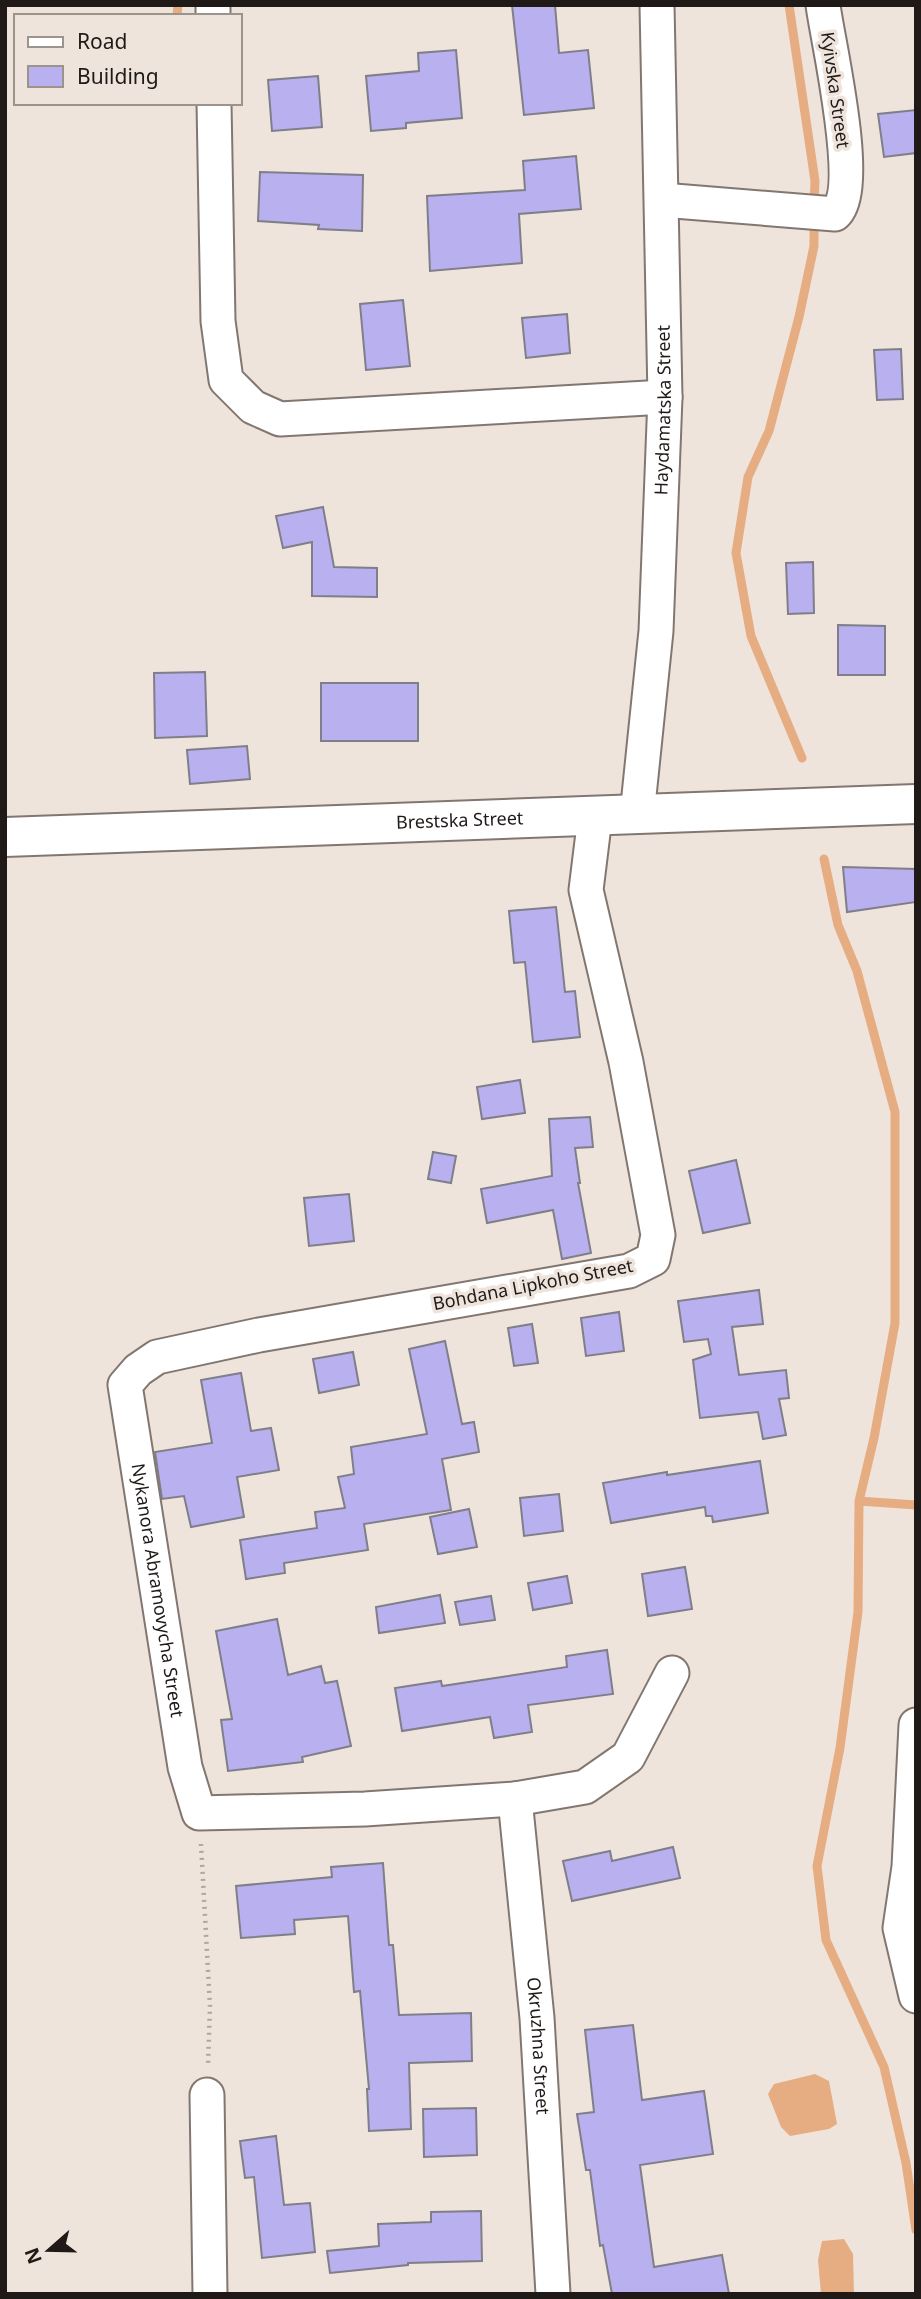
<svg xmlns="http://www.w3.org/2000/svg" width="921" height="2299" font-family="'Noto Sans',sans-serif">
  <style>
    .water { fill: #e7ad82 }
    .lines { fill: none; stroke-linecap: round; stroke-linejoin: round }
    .stream { stroke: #e7ad82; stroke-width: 9 }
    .building { fill: #b9b0ef; stroke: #7f7e89; stroke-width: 2 }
    .minor-casing { stroke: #827770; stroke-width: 37 }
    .major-casing { stroke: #827770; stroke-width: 42 }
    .path { stroke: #afa69f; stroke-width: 4.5; stroke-dasharray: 2 5; stroke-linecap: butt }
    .minor { stroke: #fff; stroke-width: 33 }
    .major { stroke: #fff; stroke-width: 38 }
    .labels { text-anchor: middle; stroke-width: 7; stroke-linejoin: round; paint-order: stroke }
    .street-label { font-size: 18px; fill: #1f1a18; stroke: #efe4db }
  </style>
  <rect width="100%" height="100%" fill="#efe4db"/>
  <path class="water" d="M815,2074L829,2081L837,2124L829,2129L790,2136L781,2127L768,2094L774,2084Z
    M844,2239L853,2254L854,2294H821L818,2260L822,2241Z"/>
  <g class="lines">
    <path class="stream" d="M789,5L815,181L814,205
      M177,16L178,5
      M802,758L751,636L736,553L748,477L769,431L799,317L814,246V219
      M824,859L838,925L857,971L895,1112V1323L874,1438L859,1501L858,1612L840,1748L817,1866L826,1940L884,2067L906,2163L916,2230
      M859,1501L916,1505"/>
  </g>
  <path class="building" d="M512,5H555L559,53L588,50L594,108L524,115Z
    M456,50L462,118L406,123V128L371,131L366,76L419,71L418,53Z
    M318,76L322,127L272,131L268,80Z
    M916,110V153L884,157L878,114Z
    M576,156L581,209L519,214L522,263L430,271L427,196L525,190L523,161Z
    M260,172L363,175L362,231L318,229L319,225L258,221Z
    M403,300L410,366L366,370L360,304Z
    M567,314L570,353L526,358L522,318Z
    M901,349L903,399L877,400L874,350Z
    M323,507L334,567L377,568V597L312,596V542L283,548L276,516Z
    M813,562L814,613L788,614L786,563Z
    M838,625L885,626V675H838Z
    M205,672L207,736L155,738L154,673Z
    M321,683H418V741H321Z
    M247,746L250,779L190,784L187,750Z
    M843,867L916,869V902L847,912Z
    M556,907L565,992L575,991L580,1037L533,1042L525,962L514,963L509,911Z
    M520,1080L525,1113L482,1119L477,1087Z
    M590,1117L593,1147L575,1148L580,1183H578L591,1253L562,1259L553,1210L487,1223L481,1189L552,1176L549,1119Z
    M433,1152L456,1156L451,1183L428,1179Z
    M736,1160L750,1223L703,1233L689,1171Z
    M349,1194L354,1241L309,1246L304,1198Z
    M759,1290L763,1324L732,1327L739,1375L786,1370L789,1398L779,1399L786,1435L763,1439L758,1412L700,1418L693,1360L711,1354L708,1339L684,1342L678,1301Z
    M619,1312L624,1351L586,1356L581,1318Z
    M532,1324L538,1363L514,1366L508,1328Z
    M445,1341L462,1424L474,1422L479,1452L442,1459L451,1510L364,1524L368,1550L284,1563L285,1573L246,1579L240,1540L317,1528L315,1512L345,1508L338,1477L354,1474L351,1447L427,1434L409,1349Z
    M353,1352L359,1385L319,1393L313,1359Z
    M241,1373L251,1431L271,1428L279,1470L237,1477L244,1517L191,1527L184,1496L162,1499L155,1452L212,1443L201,1380Z
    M760,1461L768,1513L713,1522L712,1516H706L705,1507L611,1523L603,1483L667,1472V1475Z
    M559,1494L563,1531L524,1536L520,1498Z
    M469,1509L477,1547L438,1554L430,1517Z
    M685,1567L692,1609L648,1616L642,1574Z
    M567,1576L572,1603L533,1610L528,1583Z
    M440,1595L445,1623L379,1633L376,1607Z
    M491,1596L495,1620L460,1625L455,1602Z
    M277,1619L288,1675L321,1666L325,1683L337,1681L351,1746L302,1757L303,1762L228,1771L221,1720L232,1719L216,1631Z
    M607,1650L613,1694L528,1705L532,1732L494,1738L490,1717L402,1731L395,1688L441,1681L442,1686L567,1667L566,1656Z
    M673,1847L680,1878L572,1901L563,1861L610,1851L612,1861Z
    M383,1863L389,1945H393L399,2015L471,2013L472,2061L409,2063L411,2129L369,2131L367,2089H369L360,1991L354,1992L348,1916L294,1920L295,1934L241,1938L236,1886L332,1877L331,1867Z
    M633,2025L642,2100L704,2091L713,2154L640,2165L654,2267L722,2255L729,2294H612L603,2245L600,2246L590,2170H586L577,2114L594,2112L585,2030Z
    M476,2108L477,2155L424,2157L423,2109Z
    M276,2136L284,2205L310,2203L315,2252L262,2258L254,2177L245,2178L240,2141Z
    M481,2211L482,2261L408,2263V2265L330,2273L327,2251L379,2246L378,2224L431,2222V2212Z"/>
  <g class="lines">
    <defs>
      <g id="minor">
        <path d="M213,16V5"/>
        <path d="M214,103L218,321L226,380L253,407L280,419L665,397"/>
        <path d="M662,200L835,214C863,188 828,44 823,5"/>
        <path id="s1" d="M637,815L656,631L665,397L657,5"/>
        <path id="s2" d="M595,817L586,890L626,1062L658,1235L653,1259L629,1271L259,1335L157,1357L138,1370L125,1385L185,1767L199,1813L365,1809L515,1799L585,1787L628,1757L672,1673"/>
        <path d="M916,1725L909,1867L900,1928L916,1996"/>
        <path id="s3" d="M515,1799L537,2018L553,2294"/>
        <path d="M207,2095L210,2294"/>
      </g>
      <g id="major">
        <path id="s4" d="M5,837L916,804"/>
      </g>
    </defs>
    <use href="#minor" class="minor-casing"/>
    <use href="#major" class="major-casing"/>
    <path class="path" d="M201,1844L210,2006L208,2066"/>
    <use href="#minor" class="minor"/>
    <use href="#major" class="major"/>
  </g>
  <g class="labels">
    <g class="street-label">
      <text transform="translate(835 90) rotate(82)" y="6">Kyivska Street</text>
      <text dy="6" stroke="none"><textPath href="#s1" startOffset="406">Haydamatska Street</textPath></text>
      <text dy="6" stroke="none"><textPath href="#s4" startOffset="455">Brestska Street</textPath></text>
      <text transform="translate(533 1285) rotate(-11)" y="6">Bohdana Lipkoho Street</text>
      <text dy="6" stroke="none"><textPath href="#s2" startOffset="1208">Nykanora Abramovycha Street</textPath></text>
      <text dy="6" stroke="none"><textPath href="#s3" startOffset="248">Okruzhna Street</textPath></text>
    </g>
  </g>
  <rect width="921" height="2299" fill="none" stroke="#1f1a18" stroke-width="14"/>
  <rect x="14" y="14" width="228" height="91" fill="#efe4db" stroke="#9c938d" stroke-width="2"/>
  <rect x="28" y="37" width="35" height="10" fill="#ffffff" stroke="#9c938d" stroke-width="2"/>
  <text x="77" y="49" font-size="21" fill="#1f1a18">Road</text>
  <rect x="28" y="66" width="35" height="21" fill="#b9b0ef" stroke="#9c938d" stroke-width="2"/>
  <text x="77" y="84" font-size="21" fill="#1f1a18">Building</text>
  <g transform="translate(49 2250) rotate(250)" stroke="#efe4db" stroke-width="5" paint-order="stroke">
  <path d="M0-5L12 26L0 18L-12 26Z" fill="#1f1a18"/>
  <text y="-10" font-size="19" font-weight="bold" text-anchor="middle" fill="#1f1a18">N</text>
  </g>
</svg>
